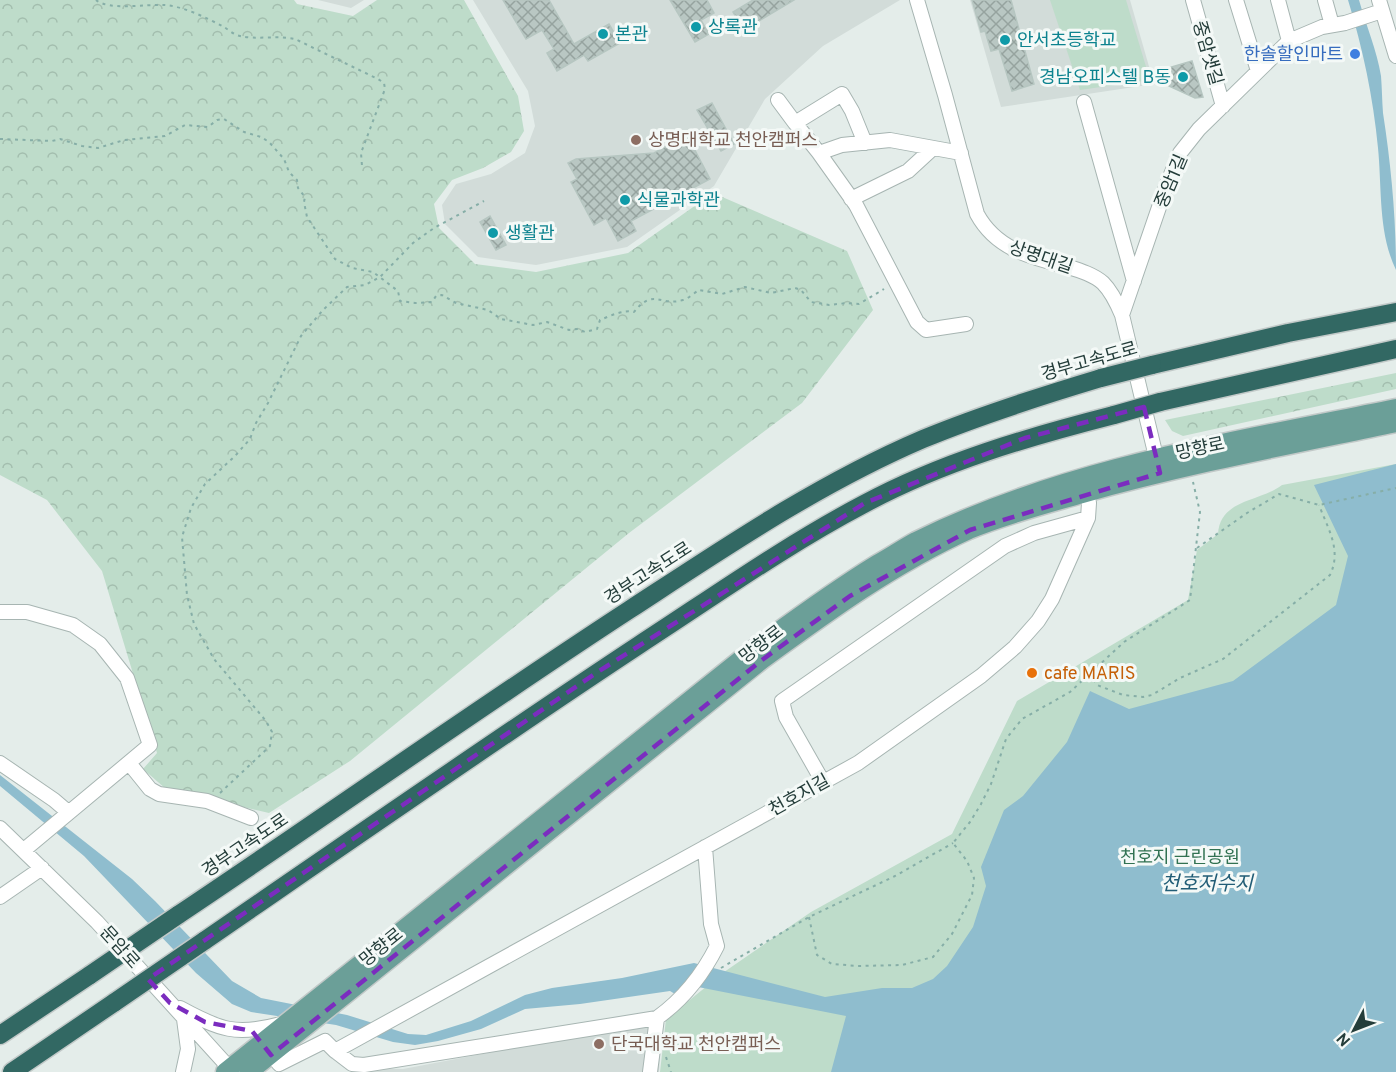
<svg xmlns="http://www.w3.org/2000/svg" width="1396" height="1072" font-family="Overpass,'Noto Sans KR',sans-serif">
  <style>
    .built { fill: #d2dcd9 }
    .green { fill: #bedcca }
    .forest { fill: url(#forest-crowns) }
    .water { fill: #8fbdce }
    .building { fill: url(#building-cross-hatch); stroke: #b6c6c1; stroke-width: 1.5 }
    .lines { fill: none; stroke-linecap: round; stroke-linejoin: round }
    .minor-casing { stroke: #a7b5b2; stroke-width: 16 }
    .major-casing { stroke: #c2c9c8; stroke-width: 21 }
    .highway-casing { stroke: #c2c9c8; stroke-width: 21 }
    .path { stroke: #86aea7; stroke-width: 2; stroke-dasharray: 3 4.5; stroke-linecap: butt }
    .minor { stroke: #fff; stroke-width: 14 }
    .major { stroke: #6b9f98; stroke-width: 18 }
    .highway { stroke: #326863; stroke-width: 18 }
    .highway-bridge-casing { stroke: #c2c9c8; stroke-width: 21; stroke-linecap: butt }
    .highway-bridge { stroke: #326863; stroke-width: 18 }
    .marked { fill: none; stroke: #7b2cbf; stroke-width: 4.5; stroke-dasharray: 12 8; stroke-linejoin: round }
    .culture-dot { fill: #0f9aa8; stroke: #f4f9f7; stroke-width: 2 }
    .shop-dot { fill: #3f7fe0; stroke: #f4f9f7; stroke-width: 2 }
    .education-dot { fill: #8d6e63; stroke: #f4f9f7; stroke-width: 2 }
    .food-dot { fill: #e8710a; stroke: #f4f9f7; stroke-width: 2 }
    .labels { text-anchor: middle; stroke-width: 6; stroke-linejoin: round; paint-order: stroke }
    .culture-label { font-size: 18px; fill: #0d838f; stroke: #f4f9f7; text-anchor: start }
    .street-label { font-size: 18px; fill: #243d3a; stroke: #f4f9f7 }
    .shop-label { font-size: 18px; fill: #366cbe; stroke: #f4f9f7; text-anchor: end }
    .education-label { font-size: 18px; fill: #785e54; stroke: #f4f9f7; text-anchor: start }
    .food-label { font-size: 18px; fill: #c56008; stroke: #f4f9f7; text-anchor: start }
    .park-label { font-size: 18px; fill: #317252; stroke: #f4f9f7 }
    .water-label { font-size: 20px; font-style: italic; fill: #215d76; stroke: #f4f9f7 }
  </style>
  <defs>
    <pattern id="forest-crowns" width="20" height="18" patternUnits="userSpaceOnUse" patternTransform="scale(1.5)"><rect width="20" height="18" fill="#bedcca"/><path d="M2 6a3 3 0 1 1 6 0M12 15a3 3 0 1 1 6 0" fill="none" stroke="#a3beae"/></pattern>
    <pattern id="building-cross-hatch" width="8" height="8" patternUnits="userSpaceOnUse" patternTransform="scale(1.5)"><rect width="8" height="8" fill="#b9c7c3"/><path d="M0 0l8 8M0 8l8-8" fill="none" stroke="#96a39f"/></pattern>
  </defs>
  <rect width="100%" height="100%" fill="#e4edea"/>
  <path class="built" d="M318,0H364L351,8Z
    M473,0H900L823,46L765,99L714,186L627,247L536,265L478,257L445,224L442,205L456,184L491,174L525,153L535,126L528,91Z
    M970,0H1130L1154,84L1001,107Z
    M662,1020L659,1072H367L368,1068L403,1069Z"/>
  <path class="green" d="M1050,0H1126L1150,80L1080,90Z
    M1396,464V1072H660L666,1019L727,970L811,912L952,834L1017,701L1188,600L1197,550L1218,534C1220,499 1260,502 1282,485Z"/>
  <path class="forest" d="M0,0H294L297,4L353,16L377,0H464L518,96L524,131L511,152L483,168L452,180L434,204L439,228L475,264L536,272L628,253L713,193L847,251L873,310L802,403L629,533L350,761L269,813L166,789L143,769L157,753L102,571L47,500L0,475Z
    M1396,373V389L1183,436L1172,431L1165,420Z"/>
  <path class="water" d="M1348,0H1359C1366,25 1377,51 1381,76C1382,88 1382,101 1383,113C1391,165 1396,217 1396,270C1378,233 1382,188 1378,148C1373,97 1363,49 1348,0Z
    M1396,464V1072H831L846,1016L698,987L685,1000L670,991L580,1004L525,1009L481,1029L438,1041L415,1045L393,1042L336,1025L251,1012L232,1004L196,973L84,856L0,786V775L132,879L155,901L232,981L261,998L347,1015L408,1034L426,1035L471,1021L525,995L552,988L622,978L694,963L825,997L882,988H912L933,979L947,966L973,927L986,886L981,867L1004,810L1023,796L1067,742L1090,691L1129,709L1233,681L1336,605L1348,556L1314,485Z"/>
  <path class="building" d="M503,0H549L574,44L609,24L620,43L588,61L584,55L557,71L547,53L554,49L542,30L526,39Z
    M670,0H707L714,13L701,20L709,34L695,42Z
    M753,0H794L744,30L733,12Z
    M972,0H1011L1034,84L1012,91L999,49L991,51L985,31L981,32Z
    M1192,61L1203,97L1195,98L1169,86L1168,68Z
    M712,103L734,144L721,151L697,110Z
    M687,135L710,179L631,221L636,231L618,241L606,218L594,225L571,182L577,179L568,163L576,159L654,153Z
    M490,216L506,245L496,250L480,222Z"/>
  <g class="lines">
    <defs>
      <path id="minor" d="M917,0L945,95L977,214C996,249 1030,257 1065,266C1078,270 1093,274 1103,283C1112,292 1117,303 1122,315L1158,465
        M1193,0L1223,106
        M1236,0L1258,71
        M1278,0L1289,41
        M1325,0L1332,25
        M1379,0L1396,56
        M778,100L795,123
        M1084,102L1134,281
        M819,153L795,123L842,94L852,111L865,143
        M961,153L890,140L842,145L819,153L856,205L917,322L926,330L966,324
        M851,199L908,171L933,148
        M1122,315L1167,184L1180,153L1199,129L1289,41L1322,27L1345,23L1382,11
        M0,612H27L73,625L100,644L127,678L150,745L24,850
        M0,763L54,800L68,812
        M129,763L150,789L159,794L207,801L251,818
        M823,782L786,717L782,701L1005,546L1034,533L1088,518
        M0,828L97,922L233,1072
        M0,897L42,868
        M180,1008C220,1030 236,1036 281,1024
        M265,1047L279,1064L325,1041L335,1051L858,763L981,676L1015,647L1038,621L1052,599L1088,518L1089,503L1085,484
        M335,1051L352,1064L364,1065L657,1018C682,1000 703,974 717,946L711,924L705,847
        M183,1072L188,1049L184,1019
        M650,1072L657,1018"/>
      <path id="major" d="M225,1072L750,652C792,621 833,591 877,564C890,557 903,548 916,541C1065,467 1235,441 1396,408
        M249,1072L762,660C828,612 894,564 969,530C1005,515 1044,505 1082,494C1185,465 1291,445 1396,423"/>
      <path id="highway" d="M1152,365L1288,333L1396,312
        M1160,402L1396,349
        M178,915C329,814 477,709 629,610C724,548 818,484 923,439C981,415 1041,396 1101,378
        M204,941C348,842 492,742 639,645C713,597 786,545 864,504C942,462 1028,437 1114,415
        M0,1035L90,975
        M12,1072L115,1002"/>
    </defs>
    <use href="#minor" class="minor-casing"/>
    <use href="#major" class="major-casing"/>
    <use href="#highway" class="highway-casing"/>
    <path class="path" d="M96,0C109,11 146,4 164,5C183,6 207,18 224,27C229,30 234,35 240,36C255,40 277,35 295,39L378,79L384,83L385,89L361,153L362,166
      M0,139L52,141L60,139L82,146L98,148L124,140L165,136L185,125L208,127L217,120L224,119L244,132L261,137L269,142L284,159L289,172L297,180L298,188L305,197L304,202L307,217L335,259L352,268L373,272L398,291L400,301L415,303L432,302L436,296L442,295L456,303L488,310L501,319L533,325L547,322L569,330L578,329L585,332L597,329L600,320C610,316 624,309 634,312C654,287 660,307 683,300C688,299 694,293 699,290L722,294L745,287L771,293L795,288L801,290L811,302L829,305L847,303L859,304L884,289
      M1197,548L1247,513L1279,494L1319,505L1396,488
      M1090,673L1097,685L1123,695L1143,697L1152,695L1180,678L1223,659L1330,575C1342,550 1328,529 1319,505
      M220,793L270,746L272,732L266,721L214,659L194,624L187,595L182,537L191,508L205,484L235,456L250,439L256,423L268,403L301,336L323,310L347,287L365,285L380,277L413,243L434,228L484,201
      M809,917L817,955L832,964L858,966L902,965L933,957L952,934L972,895L974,878L967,861L953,843L970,822L981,804L991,784L1006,739L1022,719L1070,692L1124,642L1190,600L1200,512L1193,482
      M721,968L809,917L895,876L953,843
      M666,1057L671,1072"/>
    <use href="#minor" class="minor"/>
    <use href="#major" class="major"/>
    <use href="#highway" class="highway"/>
    <defs>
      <path id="highway-bridge" d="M1101,378L1152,365
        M1114,415L1160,402
        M90,975L178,915
        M115,1002L204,941"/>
    </defs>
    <use href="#highway-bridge" class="highway-bridge-casing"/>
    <use href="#highway-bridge" class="highway-bridge"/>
  </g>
  <path class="marked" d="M1144,407L1160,473L970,530L850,596L762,660L271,1055L252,1031L205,1022L170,1003L148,979L596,673L865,503L1025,438Z"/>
  <g class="culture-dot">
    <circle cx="696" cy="27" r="6"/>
    <circle cx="603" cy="34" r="6"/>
    <circle cx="1005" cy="40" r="6"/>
    <circle cx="1183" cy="77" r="6"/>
    <circle cx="625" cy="200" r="6"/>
    <circle cx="493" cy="233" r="6"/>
  </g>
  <circle class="shop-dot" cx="1355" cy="54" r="6"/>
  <g class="education-dot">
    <circle cx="636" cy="140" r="6"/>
    <circle cx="599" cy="1044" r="6"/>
  </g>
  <circle class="food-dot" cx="1032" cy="673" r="6"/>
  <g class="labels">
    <g class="culture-label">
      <text x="708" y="33">상록관</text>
      <text x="615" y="40">본관</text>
      <text x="1017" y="46">안서초등학교</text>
      <text x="1171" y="83" text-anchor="end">경남오피스텔 B동</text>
      <text x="637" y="206">식물과학관</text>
      <text x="505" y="239">생활관</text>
    </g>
    <g class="street-label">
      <text transform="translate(1208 53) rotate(74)" y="6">중암샛길</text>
      <text transform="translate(1171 181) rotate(-67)" y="6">중암1길</text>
      <text transform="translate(1041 257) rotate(19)" y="6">상명대길</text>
      <text transform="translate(1089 361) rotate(-16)" y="6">경부고속도로</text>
      <text transform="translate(1200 448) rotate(-12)" y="6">망향로</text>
      <text transform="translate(648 573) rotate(-33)" y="6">경부고속도로</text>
      <text transform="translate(761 644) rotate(-37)" y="6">망향로</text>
      <text transform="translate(799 795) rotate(-29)" y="6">천호지길</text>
      <text transform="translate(245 845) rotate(-34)" y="6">경부고속도로</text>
      <text transform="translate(120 947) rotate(48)" y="6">문암로</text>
      <text transform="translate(381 947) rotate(-39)" y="6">망향로</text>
    </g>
    <g class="shop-label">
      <text x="1343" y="60">한솔할인마트</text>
    </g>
    <g class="education-label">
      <text x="648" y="146">상명대학교 천안캠퍼스</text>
      <text x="611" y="1050">단국대학교 천안캠퍼스</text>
    </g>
    <g class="food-label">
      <text x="1044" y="679">cafe MARIS</text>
    </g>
    <g class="park-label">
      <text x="1180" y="863">천호지 근린공원</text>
    </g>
    <g class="water-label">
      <text x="1207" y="890">천호저수지</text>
    </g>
  </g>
  <g transform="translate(1354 1030) rotate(228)" stroke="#f4f9f7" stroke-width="4.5" paint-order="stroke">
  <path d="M0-4.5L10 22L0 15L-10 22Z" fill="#243d3a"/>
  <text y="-9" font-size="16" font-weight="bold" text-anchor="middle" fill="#243d3a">N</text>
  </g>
</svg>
